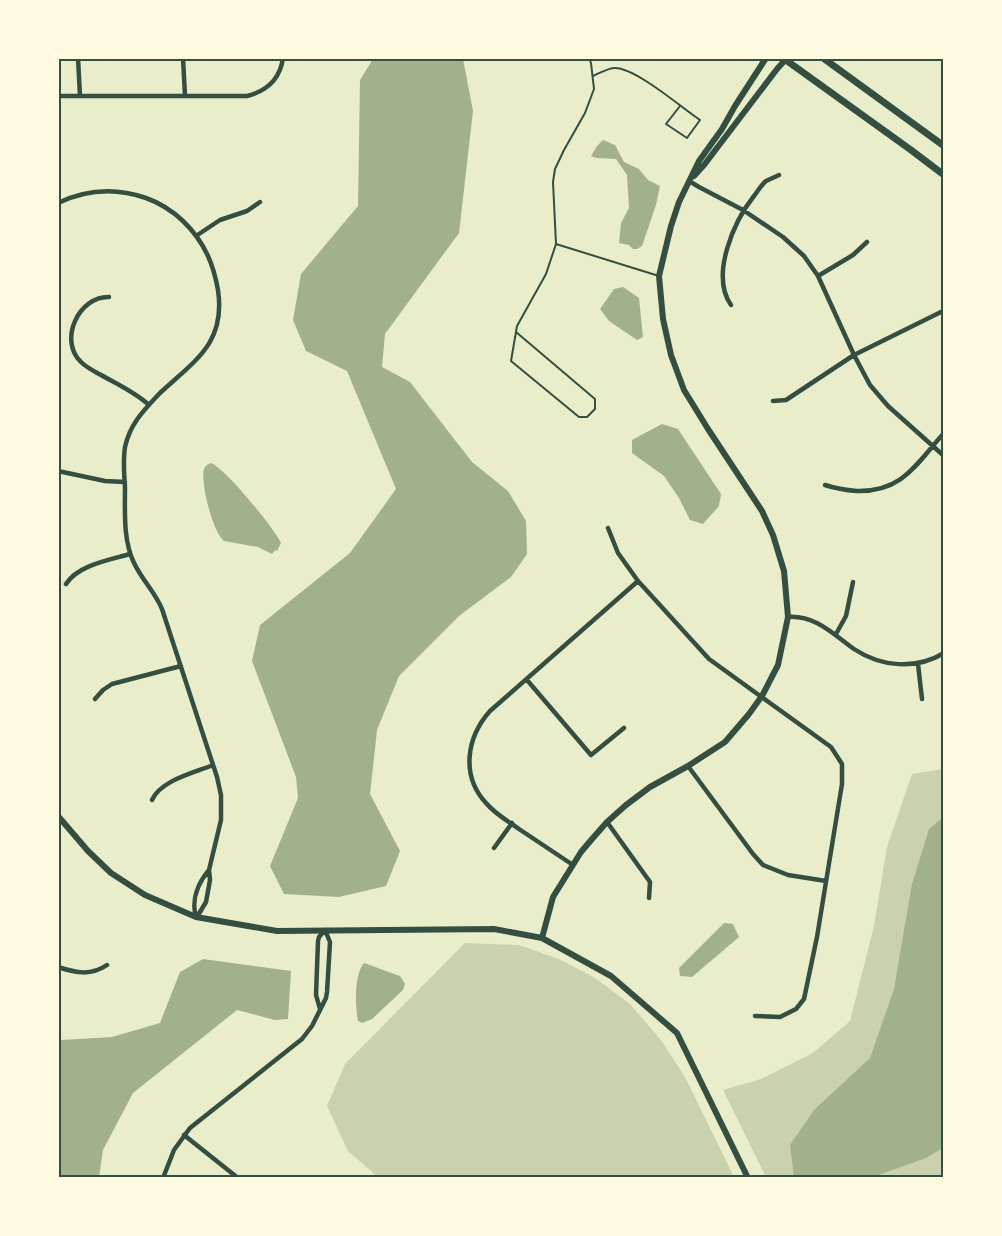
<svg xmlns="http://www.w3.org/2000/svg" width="1002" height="1236" font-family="Poppins,sans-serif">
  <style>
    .green { fill: #cad2ad }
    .water { fill: #a3b18a }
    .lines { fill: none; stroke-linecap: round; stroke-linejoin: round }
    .service { stroke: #344e41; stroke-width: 2 }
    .minor { stroke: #344e41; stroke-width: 4.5 }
    .tertiary { stroke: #344e41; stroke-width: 6 }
    .secondary { stroke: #344e41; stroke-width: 7 }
    .neatline { fill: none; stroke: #344e41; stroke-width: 2 }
  </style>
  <rect width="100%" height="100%" fill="#e9edc9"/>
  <path class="green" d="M943,769V1177H766L723,1090L761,1079L813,1053L850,1021L874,926L887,847L912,774Z
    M465,943L519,945L559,959L595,978L630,1004L661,1040L685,1077L734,1177H378L348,1151L327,1106L345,1064Z"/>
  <path class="water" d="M373,59H463L473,111L459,233L385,334L382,367L410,382L472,462L508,491L526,521L527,554L511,577L459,616L399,676L377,730L370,794L400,851L386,886L339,897L284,894L270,866L298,798L296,777L252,661L260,625L350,553L396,489L347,371L306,351L293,320L301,274L358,206L360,80Z
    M603,140L615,145L624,162L639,169L648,180L660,186L656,205L642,246L637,249H633L629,245L619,243L621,223L629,208L627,175L616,159L597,158L591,156L597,146Z
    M623,287L639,298L643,337L637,340L609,321L600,309L614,289Z
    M662,424L678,429L721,494L719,506L703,524L690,520L679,498L664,476L632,453V440Z
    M211,463C226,469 274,528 281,543L277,551L275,550L272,554L258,547L224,541C213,533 200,482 204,469C206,465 207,465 211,463Z
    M943,817V1148L926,1158L873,1177H794L790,1145L814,1110L870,1058L894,989L912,884L929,829Z
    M724,923L733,924L739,937L692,977L680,976L679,968Z
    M203,959L291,971L288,1019L275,1020L237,1010L133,1093L103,1150L99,1177H59V1039L62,1040L112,1037L160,1023L180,972Z
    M364,963L400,976L405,984L403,990L372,1019L362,1023L358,1021C355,1005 354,975 364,963Z"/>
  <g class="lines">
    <path class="service" d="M593,76C600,73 608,68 615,68C636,68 682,108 700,120L687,138L666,124L680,106
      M556,244L659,276
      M516,332L595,399V409L587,417H579L511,361L517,326L546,274L556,244L553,182L555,169L564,150L585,113L594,89L591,63L589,58"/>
    <path class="minor" d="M78,58L80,96
      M183,58L185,96
      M58,96H247C267,91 280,79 283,58
      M689,181L699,187L743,210L783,237L804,256L818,276L854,355L870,385L888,406L944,456
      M58,203C87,189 117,188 146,198C174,208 196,230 208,256C213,267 216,279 218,290C226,344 194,361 159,394C144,410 130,424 125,447C123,460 124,474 125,487C125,512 123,540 134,563C142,580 155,592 162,609L217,777L221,795V820L209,870L210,880L206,902L200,912L196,917
      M196,236L220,220L247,211L260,202
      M818,276L853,255L867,242
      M109,297C79,296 58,340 81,362C87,368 94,371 101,375C117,384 135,392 149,405
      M731,305C710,275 734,221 754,196C758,191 761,185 766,181C770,179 775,177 779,175
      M773,401L786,400L854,355L941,312
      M58,471L105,481L125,482
      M825,485C837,489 844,490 857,491C903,492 916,464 944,433
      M608,528L618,553L638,581L709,659L831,747L842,764V784L817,937L804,999L796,1009L780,1017L755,1016
      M66,584C78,565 109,560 130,554
      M788,617C815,615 833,634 854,649C881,667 916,670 944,653
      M836,634L846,616L853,582
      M918,664L922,699
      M527,680L591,755L624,728
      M95,699L103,690L112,684L181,666
      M688,766L753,854L763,865L788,875L826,881
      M152,800C161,780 194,773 213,765
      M607,822L650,882L649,898
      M494,848L512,823
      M573,865C555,853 537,841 519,829C508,821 495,814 486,803C461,776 466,738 490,711L638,581
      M196,917C191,900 198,883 209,870
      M58,967C76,973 91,976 107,965
      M184,1135L238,1178
      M163,1178L174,1150L190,1128L302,1039L312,1026L326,998L327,992L330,942L325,930L319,937L318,941L316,995L320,1009"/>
    <path class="tertiary" d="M694,176L704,165L777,69L787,58
      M58,816L88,851L111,873L145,895L196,917L277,931L494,929L542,938L611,976L677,1033L748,1178
      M542,938L553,897L581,852L592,839L607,822L626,805L650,787L688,766L725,742L749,714L762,696L778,665L788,617L784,571L773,535L762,511L708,429L684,390L671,355L663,319L659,276L671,226L679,202L699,161L722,129L735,106L766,58"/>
    <path class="secondary" d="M783,58L911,150L944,175
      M823,58L944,146"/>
  </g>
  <rect width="1002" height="1236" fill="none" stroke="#fefae0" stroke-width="120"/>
  <rect x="60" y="60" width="882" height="1116" class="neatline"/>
</svg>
